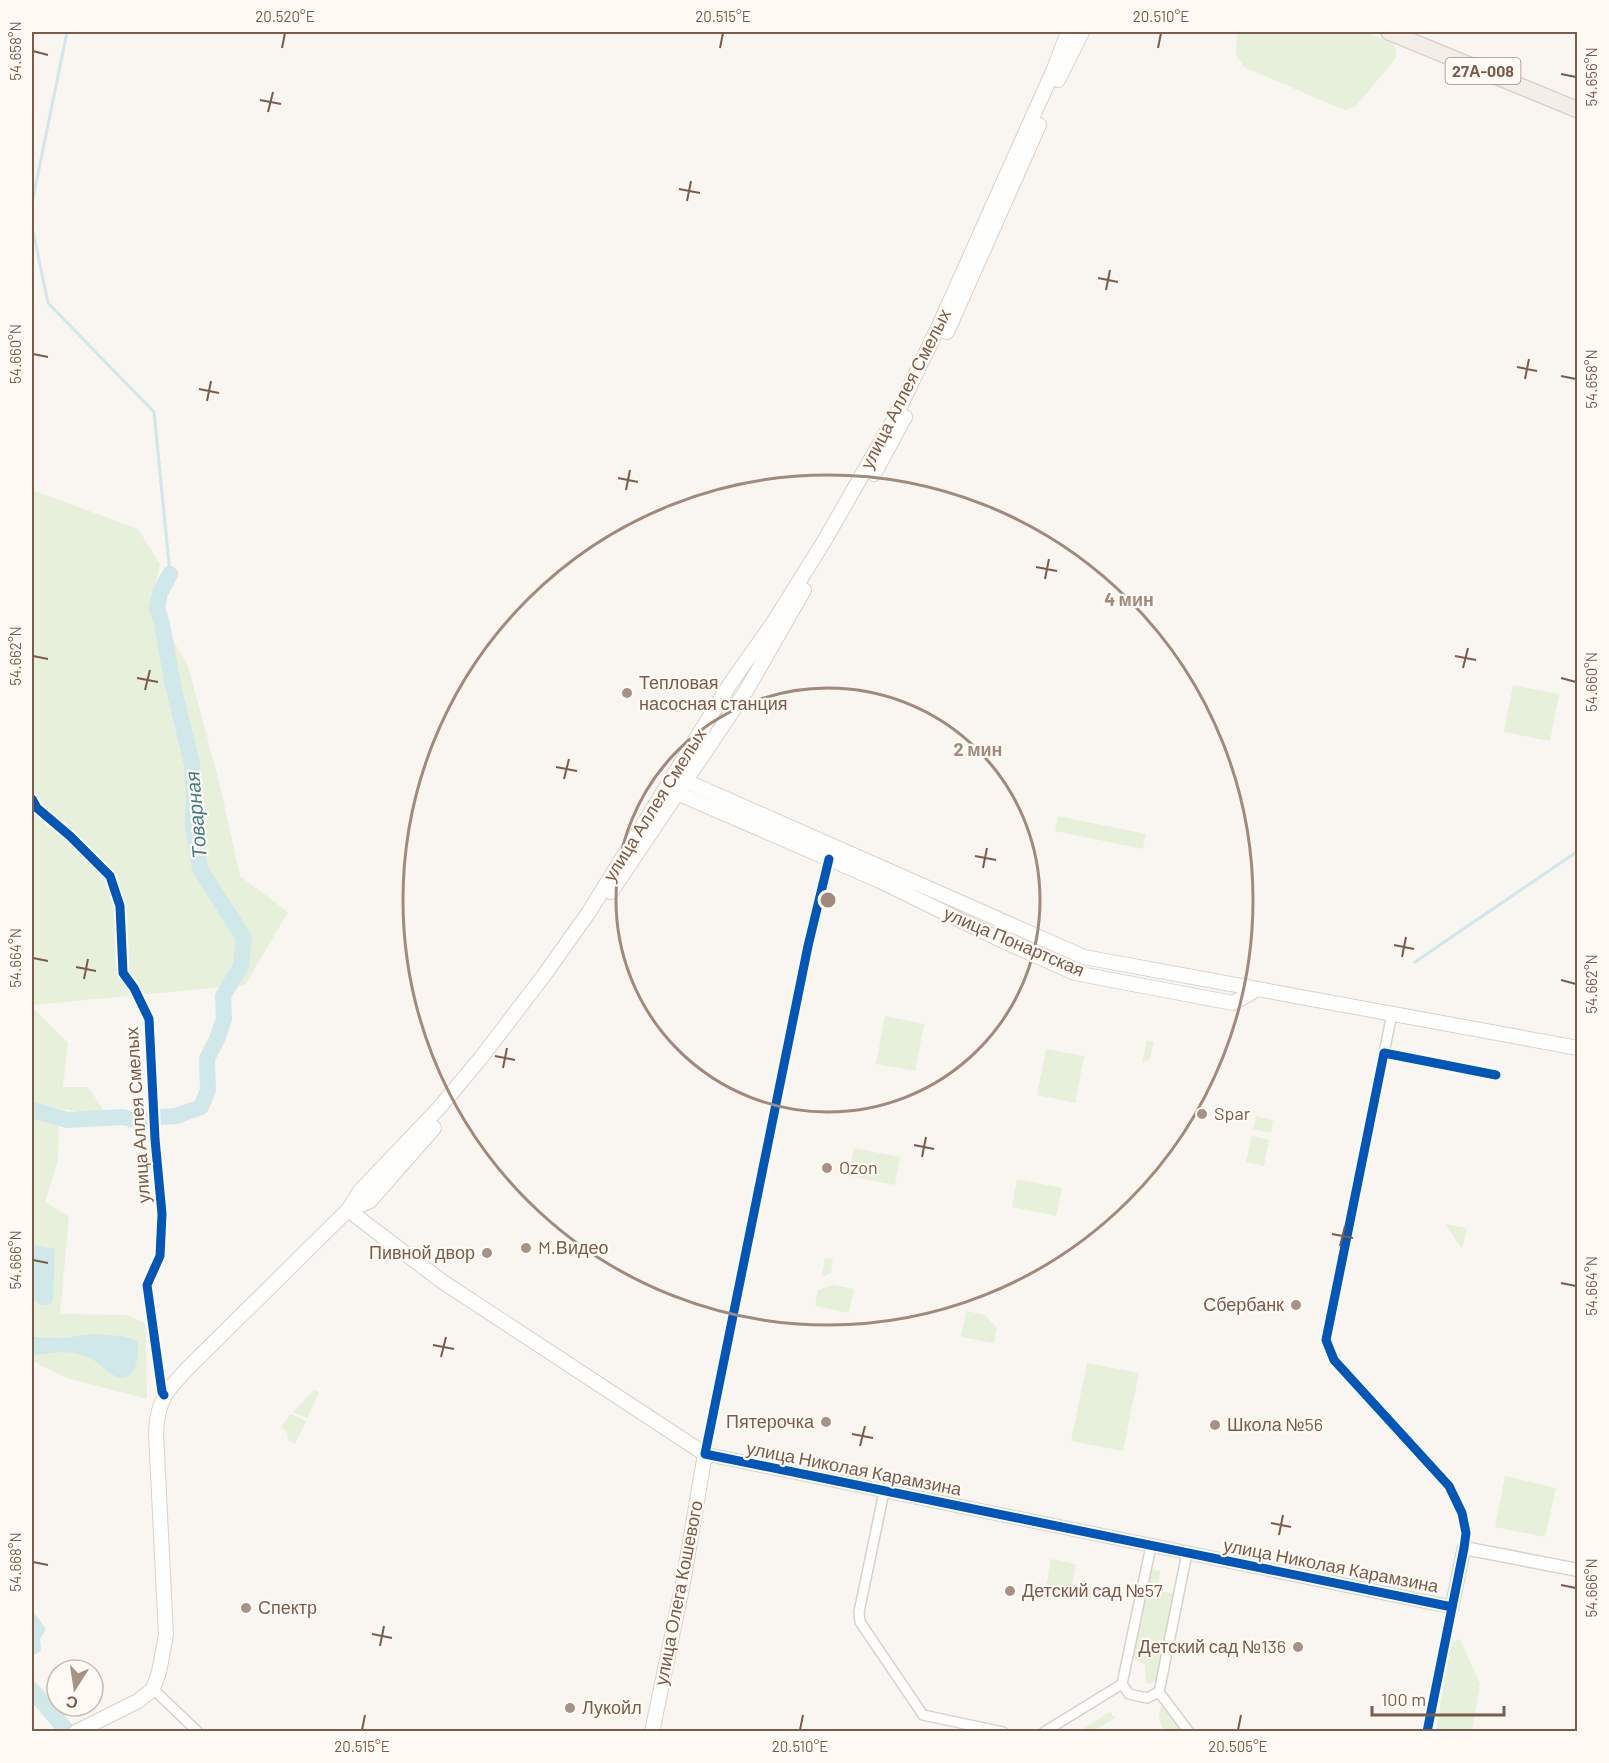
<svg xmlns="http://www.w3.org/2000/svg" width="1609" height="1763" font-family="Barlow,sans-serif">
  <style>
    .green { fill: #e7f0db }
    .water { fill: #d0e8ea }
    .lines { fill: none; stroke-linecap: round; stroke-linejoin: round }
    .stream { stroke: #d0e8ea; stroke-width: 3 }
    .river { stroke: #d0e8ea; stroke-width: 16 }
    .minor-casing { stroke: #d7d1cb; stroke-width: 12 }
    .tertiary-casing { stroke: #d7d1cb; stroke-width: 15 }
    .secondary-casing { stroke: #d9d2cb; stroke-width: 16 }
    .primary-casing { stroke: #dad1cc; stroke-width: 18 }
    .minor { stroke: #fefefd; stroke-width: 9 }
    .tertiary { stroke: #fefefd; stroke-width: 12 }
    .secondary { stroke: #fefefd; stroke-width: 14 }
    .primary { stroke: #f3eee8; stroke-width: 15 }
    .cycleway-casing { stroke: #fffaf3; stroke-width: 13 }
    .cycleway { stroke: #0057b8; stroke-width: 9 }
    .ticks { fill: none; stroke: #7a5c4d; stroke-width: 2 }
    .ring { fill: none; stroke: #9f8a7d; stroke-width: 3 }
    .poi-dot { fill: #a69286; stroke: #fffaf3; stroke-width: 2 }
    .labels { text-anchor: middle; stroke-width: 4.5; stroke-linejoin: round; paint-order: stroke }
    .shield { fill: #fffaf3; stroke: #a28b7f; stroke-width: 1.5 }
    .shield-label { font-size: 16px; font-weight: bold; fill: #7a5c4d }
    .street-label { font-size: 18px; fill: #7a5c4d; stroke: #fffaf3 }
    .poi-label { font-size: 18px; fill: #7a5c4d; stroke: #fffaf3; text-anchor: start }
    .water-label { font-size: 20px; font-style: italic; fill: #437c86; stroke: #fffaf3 }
    .centre { fill: #9f8a7d; stroke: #fffaf3; stroke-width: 3 }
    .ring-label { font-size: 18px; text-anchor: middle; font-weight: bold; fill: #9f8a7d; stroke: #fffaf3; stroke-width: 4.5; stroke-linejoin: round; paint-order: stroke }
    .neatline { fill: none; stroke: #7a5c4d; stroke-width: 2 }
    .ticks-label { font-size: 15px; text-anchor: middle; fill: #7a5c4d }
  </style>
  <rect width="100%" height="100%" fill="#f9f5f0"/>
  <path class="green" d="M1237,32H1365L1394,44L1396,50V58L1355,107L1344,110L1244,67L1236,55Z
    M32,490L138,529L160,564L152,604L188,666L220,785L240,876L288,912L245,985L32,1005Z
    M1513,685L1559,694L1550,741L1504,732Z
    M1058,816L1146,834L1143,849L1055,831Z
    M32,1007L68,1043L63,1087H88L107,1115L59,1109L58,1160L45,1202L69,1217L60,1314L127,1315L146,1324L147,1399L67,1378L32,1361Z
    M885,1016L924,1024L915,1071L876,1064Z
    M1147,1040L1154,1042L1150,1059L1142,1063Z
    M1046,1049L1084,1056L1075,1103L1037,1095Z
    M1256,1116L1273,1120L1271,1133L1253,1129Z
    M1252,1136L1269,1140L1264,1166L1246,1162Z
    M854,1148L900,1157L895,1185L849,1176Z
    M1017,1179L1062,1188L1056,1216L1012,1207Z
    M1445,1224L1467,1228L1462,1249Z
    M825,1258L833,1259L831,1273L822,1277Z
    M833,1285L854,1289L849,1313L815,1306L818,1290Z
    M966,1311L985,1315L997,1328L994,1343L961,1337Z
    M1087,1363L1139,1373L1123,1451L1071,1441Z
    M314,1390L319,1392L307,1418L293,1412Z
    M291,1414L306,1421L295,1444L288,1440L287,1432L281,1426Z
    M1505,1476L1556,1488L1545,1537L1495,1527Z
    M1051,1559L1076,1564L1070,1593L1046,1588Z
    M1151,1569L1160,1571L1158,1590L1174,1594L1155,1681L1150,1684L1146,1683L1145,1664L1131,1658Z
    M1460,1639L1480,1684L1472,1731H1436L1451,1642Z
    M1162,1705L1183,1731H1164C1160,1722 1157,1715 1162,1705Z
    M1110,1712L1115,1718L1093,1731H1080Z"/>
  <path class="water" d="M32,1245L55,1249L53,1298L51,1304C43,1307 38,1304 33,1299Z
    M92,1334L121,1336L138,1341C139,1355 137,1385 115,1376C105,1371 98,1361 88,1357C66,1349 53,1353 32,1356V1337L64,1338Z
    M32,1610L46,1629L40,1639L41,1651L32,1656Z"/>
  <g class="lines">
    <path class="stream" d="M32,203L67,32
      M32,226L48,303L154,412L170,574
      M1415,962L1578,851"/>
    <path class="river" d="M32,1110L67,1120L123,1117L135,1120L150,1119
      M162,1117L176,1116L201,1107L208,1090L207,1059L217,1039L224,1019L223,996L241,966L244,938L200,869L193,827L194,795L192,764L173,685L162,624L157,608L160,593L170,574
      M32,1690L68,1732"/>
    <defs>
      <path id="minor" d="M32,799L37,808L70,836L110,876L120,906L123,973L134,988L149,1019L155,1139L162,1214L160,1256L147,1285L162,1392L164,1395
        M1384,1053L1392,1014
        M705,1454L808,946L829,859
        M884,1492L859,1612L860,1622L923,1715L1003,1732
        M1464,1548L1466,1533L1462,1513L1449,1486L1334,1360L1326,1340L1384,1053L1496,1075
        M1122,1684L1151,1546
        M153,1689L198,1732
        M1159,1692L1187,1553
        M1044,1732L1122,1684L1129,1694L1147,1698L1159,1692L1189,1732
        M1427,1732L1452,1607"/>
      <path id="tertiary" d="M705,1454L1452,1607L1464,1548L1578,1570"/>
      <path id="secondary" d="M1058,80L1082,32
        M947,332L1039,125
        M874,474L905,417
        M681,779L1084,957L1578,1048
        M670,790L880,881L1003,941L1075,973L1233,1003L1256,990
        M611,892L746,691L804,590
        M348,1210L370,1201L434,1128
        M348,1210L443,1282L705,1454L683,1583L652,1732
        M76,1732L138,1701L153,1689L159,1672L166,1635L156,1433C157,1401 167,1390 188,1368L348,1210L360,1191L439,1108L480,1059L545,974L589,912L730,684L775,620L826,538L894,419L938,328L1054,69L1068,32"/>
      <path id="primary" d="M1389,32L1578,110"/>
    </defs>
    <use href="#minor" class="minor-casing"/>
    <use href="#tertiary" class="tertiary-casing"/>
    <use href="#secondary" class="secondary-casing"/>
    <use href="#primary" class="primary-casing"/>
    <use href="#minor" class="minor"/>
    <use href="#tertiary" class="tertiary"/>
    <use href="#secondary" class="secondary"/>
    <use href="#primary" class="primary"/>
    <defs>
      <path id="cycleway" d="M32,799L37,808L70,836L110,876L120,906L123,973L134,988L149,1019L155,1139L162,1214L160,1256L147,1285L162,1392L164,1395
        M829,859L808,946L705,1454L1452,1607
        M1427,1732L1464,1548L1466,1533L1462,1513L1449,1486L1334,1360L1326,1340L1384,1053L1496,1075"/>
    </defs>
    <use href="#cycleway" class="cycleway-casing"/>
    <use href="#cycleway" class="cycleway"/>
  </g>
  <path class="ticks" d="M282,48L285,33M720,48L723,33M1158,48L1161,33M33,51L48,55M1561,74L1576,77M260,100L281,104M268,112L273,92M679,189L700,193M687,201L691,181M1098,278L1118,282M1106,290L1110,270M33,354L48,357M1517,367L1537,371M1561,376L1576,379M1525,379L1529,359M199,389L219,393M207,401L211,381M618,478L638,482M626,490L630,470M1036,567L1057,571M1045,579L1049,559M33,656L48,659M1455,656L1476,660M1463,668L1468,648M137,678L158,682M1561,678L1576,682M145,690L150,670M556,767L577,771M564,779L569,759M975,856L996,860M983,868L987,848M1394,945L1414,949M1402,957L1406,937M33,958L48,961M76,967L96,971M84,979L88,959M1561,980L1576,984M495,1056L515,1060M503,1068L507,1048M914,1145L934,1149M922,1157L926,1137M1332,1234L1353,1238M1340,1246L1345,1226M33,1260L48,1263M1561,1283L1576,1286M433,1345L454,1349M441,1357L446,1337M852,1434L873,1438M860,1446L865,1426M1271,1523L1291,1527M1279,1535L1283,1515M33,1562L48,1565M1561,1585L1576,1588M372,1634L392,1638M380,1646L384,1626M362,1730L365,1715M800,1730L803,1715M1238,1730L1241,1715"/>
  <g class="ring">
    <circle cx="828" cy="900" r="212"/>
    <circle cx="828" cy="900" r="425"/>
  </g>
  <g class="poi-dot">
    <circle cx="627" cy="693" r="6"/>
    <circle cx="1202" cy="1114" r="6"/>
    <circle cx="827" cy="1168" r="6"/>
    <circle cx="526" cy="1248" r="6"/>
    <circle cx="487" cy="1253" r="6"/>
    <circle cx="1296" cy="1305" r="6"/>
    <circle cx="826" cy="1422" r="6"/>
    <circle cx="1215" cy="1425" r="6"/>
    <circle cx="1010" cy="1591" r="6"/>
    <circle cx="246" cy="1608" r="6"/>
    <circle cx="1298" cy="1647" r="6"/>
    <circle cx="570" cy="1708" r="6"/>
  </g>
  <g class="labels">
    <rect class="shield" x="1445.5" y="58" width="75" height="26" rx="4.5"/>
    <g class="shield-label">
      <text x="1483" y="77">27А-008</text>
    </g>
    <g class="street-label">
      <text transform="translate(906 389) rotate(-63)" y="6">улица Аллея Смелых</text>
      <text transform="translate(655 805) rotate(-58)" y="6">улица Аллея Смелых</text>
      <text transform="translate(1014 942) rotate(23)" y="6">улица Понартская</text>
      <text transform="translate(138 1115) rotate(-94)" y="6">улица Аллея Смелых</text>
      <text transform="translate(854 1469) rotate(11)" y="6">улица Николая Карамзина</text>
      <text transform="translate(1331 1566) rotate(11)" y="6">улица Николая Карамзина</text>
      <text transform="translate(679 1593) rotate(-79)" y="6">улица Олега Кошевого</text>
    </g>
    <g class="poi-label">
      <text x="639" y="689">Тепловая<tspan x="639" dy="21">насосная станция</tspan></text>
      <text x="1214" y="1120">Spar</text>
      <text x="839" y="1174">Ozon</text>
      <text x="538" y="1254">M.Видео</text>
      <text x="475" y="1259" text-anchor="end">Пивной двор</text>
      <text x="1284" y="1311" text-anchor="end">Сбербанк</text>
      <text x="814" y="1428" text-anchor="end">Пятерочка</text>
      <text x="1227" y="1431">Школа №56</text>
      <text x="1022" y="1597">Детский сад №57</text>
      <text x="258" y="1614">Спектр</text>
      <text x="1286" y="1653" text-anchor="end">Детский сад №136</text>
      <text x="582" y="1714">Лукойл</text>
    </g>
    <g class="water-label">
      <text transform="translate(196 815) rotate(-95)" y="7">Товарная</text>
    </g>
  </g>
  <circle cx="828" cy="900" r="9" class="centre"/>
  <g class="ring-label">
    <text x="1129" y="606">4 мин</text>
    <text x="978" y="756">2 мин</text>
  </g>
  <rect width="1609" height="1763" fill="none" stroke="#fffaf3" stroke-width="66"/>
  <g transform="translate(75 1688) rotate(192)"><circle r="28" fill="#fffaf3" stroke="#cabbb1" stroke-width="1.5"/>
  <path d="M0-4.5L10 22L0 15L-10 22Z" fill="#a69286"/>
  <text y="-9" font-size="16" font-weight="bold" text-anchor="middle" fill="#7a5c4d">С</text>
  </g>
  <path d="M1372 1706v9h132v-9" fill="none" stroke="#7a5c4d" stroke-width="3"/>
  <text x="1381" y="1706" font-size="18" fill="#7a5c4d" stroke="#fffaf3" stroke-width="4.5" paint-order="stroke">100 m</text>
  <rect x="33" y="33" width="1543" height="1697" class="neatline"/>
  <g class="ticks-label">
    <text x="285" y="22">20.520°E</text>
    <text x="723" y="22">20.515°E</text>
    <text x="1161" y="22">20.510°E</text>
    <text transform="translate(16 51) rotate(-90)" y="5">54.658°N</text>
    <text transform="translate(1592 77) rotate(-90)" y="5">54.656°N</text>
    <text transform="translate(16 354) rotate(-90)" y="5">54.660°N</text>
    <text transform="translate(1592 379) rotate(-90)" y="5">54.658°N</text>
    <text transform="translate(16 656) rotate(-90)" y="5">54.662°N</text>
    <text transform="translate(1592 682) rotate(-90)" y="5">54.660°N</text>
    <text transform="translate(16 958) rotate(-90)" y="5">54.664°N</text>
    <text transform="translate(1592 984) rotate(-90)" y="5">54.662°N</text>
    <text transform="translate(16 1260) rotate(-90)" y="5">54.666°N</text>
    <text transform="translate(1592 1286) rotate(-90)" y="5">54.664°N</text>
    <text transform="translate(16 1562) rotate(-90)" y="5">54.668°N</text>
    <text transform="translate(1592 1588) rotate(-90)" y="5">54.666°N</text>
    <text x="362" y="1752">20.515°E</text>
    <text x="800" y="1752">20.510°E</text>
    <text x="1238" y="1752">20.505°E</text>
  </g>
</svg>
